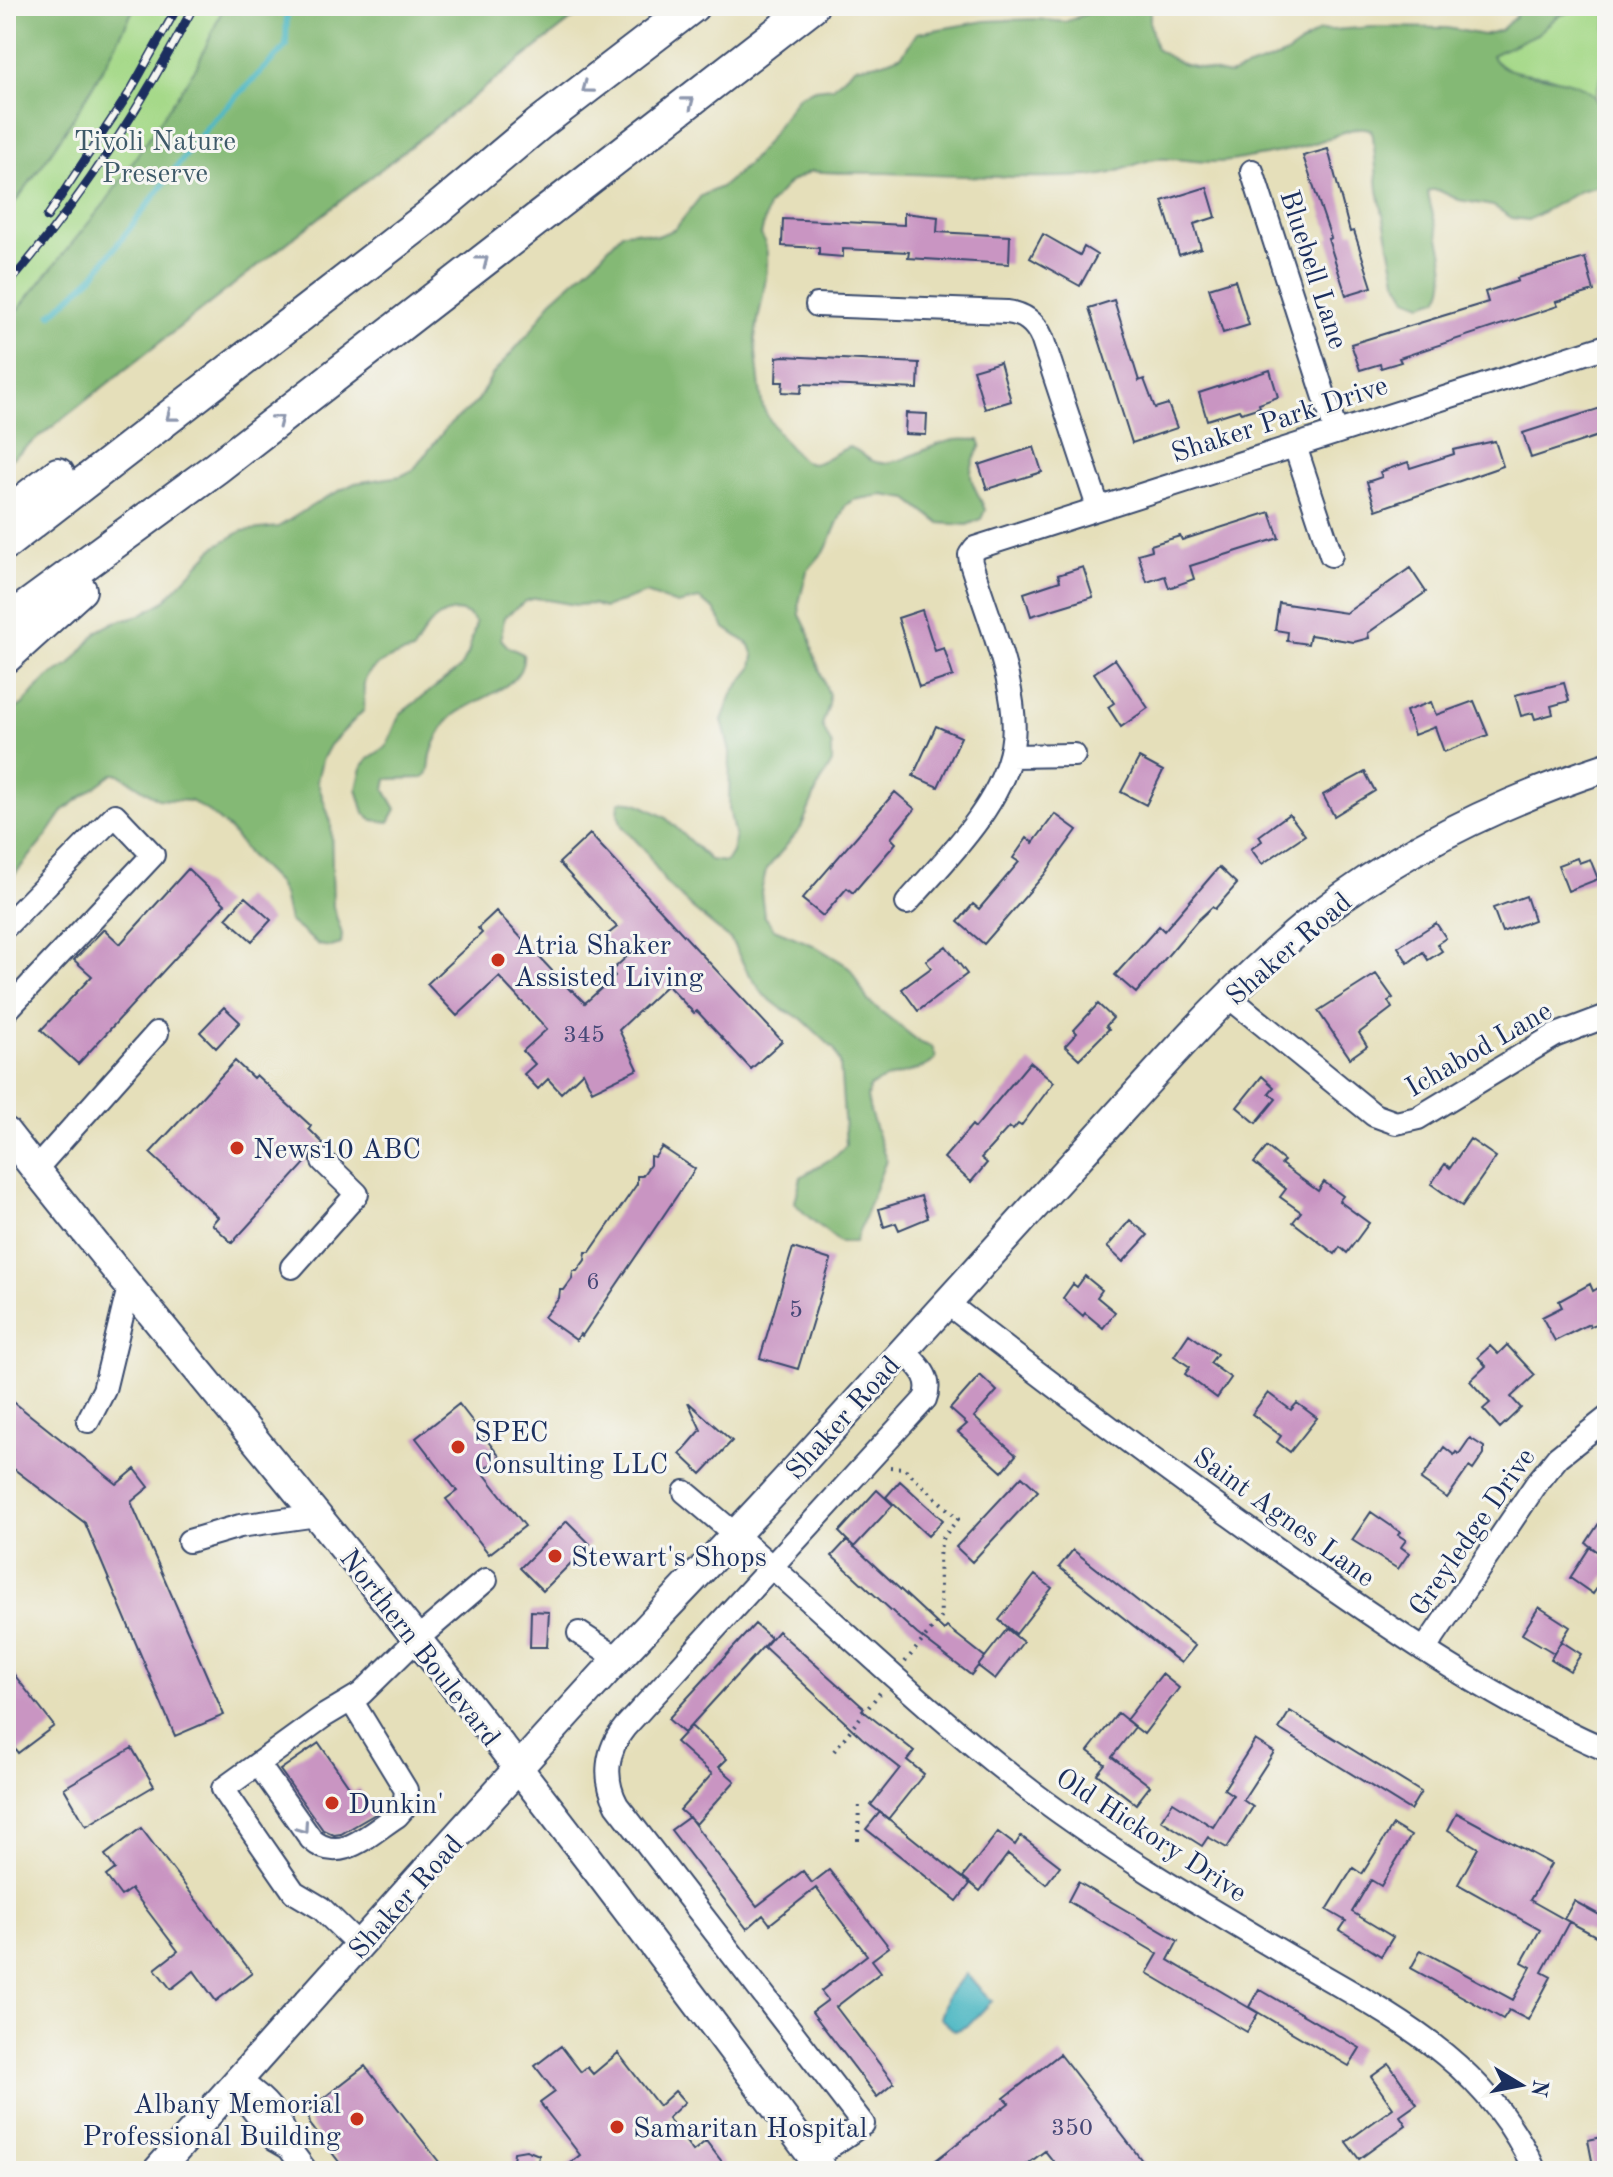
<svg xmlns="http://www.w3.org/2000/svg" width="1613" height="2177" font-family="'Old Standard TT',serif">
  <style>
    .green { fill: #a6d989; stroke: #608474; stroke-width: 2 }
    .forest { fill: #84b975; stroke: #50746a; stroke-width: 2 }
    .water { fill: #47b5c1; stroke: #317290; stroke-width: 2 }
    .lines { fill: none; stroke-linecap: round; stroke-linejoin: round }
    .stream { stroke: #47b5c1; stroke-width: 6 }
    .building { fill: #c995c2 }
    .minor-casing { stroke: #39496c; stroke-width: 26 }
    .major-casing { stroke: #39496c; stroke-width: 32 }
    .highway-casing { stroke: #39496c; stroke-width: 36 }
    .path { stroke: #39496c; stroke-width: 4; stroke-dasharray: 2 6; stroke-linecap: butt }
    .minor { stroke: #fff; stroke-width: 22 }
    .major { stroke: #fff; stroke-width: 28 }
    .highway { stroke: #fff; stroke-width: 32 }
    .rail-casing { stroke: #1b2f5e; stroke-width: 9 }
    .rail { stroke: #f6f6f2; stroke-width: 6; stroke-dasharray: 18; stroke-linecap: butt }
    .oneway { stroke: #8d97ae }
    .poi-dot { fill: #c8321e; stroke: #f6f6f2; stroke-width: 3 }
    .labels { text-anchor: middle; stroke-width: 6; stroke-linejoin: round; paint-order: stroke }
    .number-label { font-size: 24px; fill: #464877 }
    .park-label { font-size: 28px; fill: #3e5a69; stroke: #f6f6f2 }
    .street-label { font-size: 28px; fill: #1b2f5e; stroke: #f6f6f2 }
    .poi-label { font-size: 28px; fill: #1b2f5e; stroke: #f6f6f2; text-anchor: start }
  </style>
  <rect width="100%" height="100%" fill="#f6f6f2"/>
  <filter id="ink" filterUnits="userSpaceOnUse"><feTurbulence type="fractalNoise" baseFrequency=".0125" numOctaves="2"/><feDisplacementMap in="SourceGraphic" scale="16" xChannelSelector="R" yChannelSelector="G"/><feConvolveMatrix kernelMatrix="1 2 1 2 8 2 1 2 1" color-interpolation-filters="sRGB"/></filter>
  <filter id="wash" filterUnits="userSpaceOnUse"><feTurbulence type="fractalNoise" baseFrequency=".006" numOctaves="4" result="noise"/><feDisplacementMap in="SourceGraphic" scale="32" xChannelSelector="R" yChannelSelector="G"/><feGaussianBlur stdDeviation="1.8" result="paint"/><feColorMatrix in="noise" values="0 0 0 0 0 0 0 0 0 0 0 0 0 0 0 0 0 1.4 0 .05"/><feComposite in="paint" operator="in"/></filter>
  <g filter="url(#wash)">
    <rect width="100%" height="100%" fill="#e5dfba"/>
    <path class="green" d="M6,6H589L6,463Z
      M1586,6H1598L1607,14L1605,65L1595,97L1591,93L1549,76L1513,72L1493,60L1492,54L1497,50L1537,34L1558,16Z"/>
    <path class="forest" d="M6,6H135C100,80 56,150 6,214Z
      M224,6H589L6,463V324L105,203L197,66Z
      M1107,6H1150V24L1156,49L1182,64L1229,75L1285,55L1319,31L1373,27L1447,28L1483,35L1501,30L1515,17L1520,6H1586L1558,16L1537,34L1492,55C1499,81 1568,70 1592,94C1598,100 1605,120 1607,128C1611,141 1607,169 1607,184L1580,191L1528,220L1512,218L1493,206L1459,200L1438,190H1430L1428,193C1432,221 1456,274 1438,299L1422,304L1407,298L1396,279L1378,190L1373,136L1371,130C1360,124 1347,131 1336,135C1302,150 1266,155 1230,161C1207,165 1180,157 1156,159C1134,162 1115,176 1092,176C1022,179 954,176 884,173C859,172 835,174 811,171L790,182L768,206L761,235C777,257 757,313 755,339C755,345 761,402 763,407C767,418 777,430 783,439C814,478 812,463 849,447C862,450 867,463 882,463C907,463 929,444 954,440C962,439 971,440 979,440L981,445C963,479 972,478 985,510L981,519L967,525L939,523L908,499L883,495L853,500L845,506L826,549L807,571L799,603L800,615L810,635L813,652L829,695V705L822,725L832,746V763L818,787L801,828L766,870L761,892L764,915L774,929L813,945L843,963L851,970L868,1001L921,1043L932,1047L936,1058C927,1073 886,1073 869,1088L867,1097L870,1112L886,1160L855,1242H839C828,1232 798,1211 795,1202L801,1177L837,1155L846,1145L840,1063L834,1049L802,1019L782,1009L764,995L747,971L731,940L693,909L665,882L645,850L622,826L618,814L619,803L623,801L637,803L665,817L710,860L726,862L732,852L735,839L729,808L730,752L722,720L733,692L752,668L754,656L750,645L725,628L714,609L699,599L677,604L646,593L604,608L593,604L576,605L536,598L526,601L504,617L501,639L508,647L523,654C527,689 472,698 452,717C442,726 434,743 431,755C429,764 431,772 424,778L387,779L385,790L396,809L389,822L373,820L364,813L357,789L362,767L369,758L386,747L400,714L459,669L468,654L476,623C463,603 440,611 427,628C421,635 418,644 413,651C396,655 369,663 364,683C363,691 365,702 364,710L330,745L322,760L317,781L331,822L333,907L342,934L341,944L331,947L319,945L289,921L283,894L277,883L248,854L231,831L209,812L191,801L158,799L119,774H113L64,810L45,838L6,885V716L23,704L48,677L70,665L98,631L115,622L140,615L163,602L216,546L242,531L278,527L323,499L355,483L401,476L413,470L448,426L477,402L492,375L531,331L553,299L595,262L623,232L635,231L658,236L675,229L701,196L723,186L747,165L766,143L798,96L815,89L833,87L855,67L884,62L902,55L917,33L985,21L1036,19L1065,22Z"/>
    <path class="water" d="M966,1974L992,2001L969,2025L955,2031L940,2018L947,1996Z"/>
    <g class="lines">
      <path class="stream" d="M51,315L94,275L208,126L286,46L287,6"/>
    </g>
    <g id="blocks">
      <path class="building" d="M1328,149L1350,232L1354,231L1372,287L1346,295L1328,239L1331,238L1303,156Z
        M1207,187L1216,217L1194,224L1201,248L1179,255L1162,201Z
        M904,213L938,217L937,232L1010,236L1009,264L908,258L909,252L843,249V257L819,255V248L782,246L783,219L904,225Z
        M1043,234L1080,255L1084,247L1097,255L1080,286L1030,258Z
        M1585,258L1594,291L1556,302L1558,306L1399,358L1401,362L1381,368L1380,364L1360,370L1351,344L1488,302L1485,292L1518,281L1517,278Z
        M1235,280L1249,325L1223,333L1209,288Z
        M1114,300L1139,381L1144,379L1155,408L1168,404L1177,428L1132,443L1089,308Z
        M783,356L919,363L918,389L802,384L801,393L782,392L783,382H776L777,357Z
        M1000,362L1011,401L985,409L973,370Z
        M1270,370L1278,397L1259,404L1260,407L1241,413L1239,410L1207,420L1199,393Z
        M1607,406V433L1531,458L1523,433Z
        M906,413L927,414L926,435L905,434Z
        M1495,441L1503,466L1376,510L1367,482L1382,477L1380,472L1408,462L1410,468L1454,454L1453,450Z
        M1034,447L1042,472L987,489L979,465Z
        M1270,512L1279,538L1190,566L1194,579L1169,588L1165,576L1147,582L1138,554L1152,550L1151,545L1180,536L1182,540Z
        M1083,567L1093,597L1031,616L1024,593L1060,581L1058,575Z
        M1410,568L1426,592L1368,633L1369,638L1354,642L1310,635L1308,644L1287,641L1288,632L1275,630L1279,603L1346,613Z
        M922,610L935,651L944,648L953,676L919,687L898,618Z
        M1115,659L1148,708L1121,727L1108,707L1114,703L1094,673Z
        M1564,683L1569,701L1551,706L1553,714L1535,719L1533,713L1521,716L1515,695Z
        M1474,701L1488,735L1444,752L1435,727L1414,735L1406,711L1431,702L1436,715Z
        M936,726L961,737L938,787L913,776Z
        M1139,758L1163,771L1146,805L1121,792Z
        M1365,772L1375,791L1334,816L1323,795Z
        M895,792L915,809L891,838L896,843L853,893L847,888L823,916L802,899Z
        M1055,814L1077,830L1044,875L984,944L958,922L973,904L979,909L1019,862L1013,858L1027,838L1033,843Z
        M1289,814L1305,835L1262,864L1251,849L1262,841L1259,836Z
        M590,834L782,1041L751,1069L697,1011L694,1013L667,985L619,1030L638,1069L592,1091L583,1072L561,1093L548,1079L538,1089L524,1074L535,1064L523,1051L547,1029L499,977L457,1016L427,984L482,933L478,928L496,911L571,991L572,990L585,1003L615,976L611,971L632,952L594,945L617,927L559,863Z
        M1577,858L1579,863L1590,859L1598,879L1568,891L1558,865Z
        M1219,867L1237,884L1215,909L1212,907L1196,922L1136,993L1115,975L1159,926L1164,931Z
        M188,869L225,904L78,1064L41,1030L92,976L74,960L104,929L120,944Z
        M1526,896L1534,920L1502,932L1493,908Z
        M245,897L271,920L252,941L226,918Z
        M1436,923L1446,938L1437,944L1442,951L1428,960L1423,952L1408,963L1398,947Z
        M946,946L967,974L918,1011L902,989L931,968L926,961Z
        M1376,974L1393,998L1388,1001L1392,1008L1359,1033L1367,1046L1350,1058L1318,1011Z
        M1098,1004L1113,1018L1106,1026L1109,1029L1079,1059L1065,1046L1077,1033L1074,1030Z
        M224,1007L240,1022L216,1048L200,1032Z
        M235,1061L253,1078L256,1075L311,1126L309,1129L324,1144L312,1152L309,1159L232,1243L212,1224L218,1217L150,1153Z
        M1030,1062L1054,1082L1021,1126L1018,1124L1013,1130L1009,1127L981,1158L987,1163L971,1182L944,1158L972,1125L975,1128Z
        M1262,1076L1274,1087L1269,1093L1276,1099L1256,1123L1237,1107Z
        M1470,1139L1496,1157L1462,1206L1431,1184L1445,1164L1450,1168Z
        M662,1147L695,1169L582,1336L580,1334L576,1340L544,1317L559,1298L560,1290H564L572,1279L573,1271H577L585,1260L586,1252H590L637,1184V1176H642L650,1165V1156L655,1157Z
        M1267,1147L1284,1161L1281,1164L1318,1191L1324,1182L1343,1196L1339,1201L1369,1223L1347,1253L1340,1247L1335,1254L1293,1222L1301,1212L1280,1197L1286,1189L1254,1163Z
        M921,1196L928,1218L899,1230L896,1223L884,1227L879,1209Z
        M1130,1220L1148,1235L1123,1262L1107,1247Z
        M793,1248L831,1260L798,1369L760,1358Z
        M1085,1276L1102,1290L1097,1297L1115,1312L1103,1328L1085,1313L1083,1316L1063,1298L1073,1284L1077,1287Z
        M1607,1283V1318L1590,1327L1589,1324L1555,1341L1542,1317L1562,1307L1559,1301L1590,1284L1593,1291Z
        M1189,1334L1217,1354L1210,1363L1231,1378L1217,1398L1185,1374L1190,1367L1174,1356Z
        M1507,1345L1535,1375L1511,1397L1521,1408L1500,1428L1483,1409L1490,1403L1470,1381L1486,1366L1478,1357L1490,1346L1498,1354Z
        M980,1375L997,1391L974,1417L1016,1455L1002,1472L958,1432L967,1424L950,1409Z
        M1268,1393L1291,1410L1297,1403L1317,1418L1290,1452L1277,1442L1281,1436L1252,1414Z
        M6,1396L117,1484L135,1469L149,1487L131,1502L224,1715L175,1736L85,1523L6,1463Z
        M688,1402L732,1441L701,1474L680,1454L701,1430Z
        M459,1404L500,1457L482,1471L525,1526L489,1554L446,1499L457,1491L416,1438Z
        M1470,1438L1484,1447V1454L1473,1470L1469,1467L1447,1498L1421,1480L1444,1447L1454,1455L1456,1452L1459,1454Z
        M1022,1476L1038,1491L972,1562L956,1547Z
        M900,1481L943,1520L928,1536L886,1497Z
        M877,1490L893,1505L854,1547L839,1532Z
        M1607,1511V1545L1601,1554L1586,1543Z
        M1371,1512L1400,1532L1398,1535L1406,1540L1401,1547L1409,1553L1398,1569L1352,1540Z
        M567,1521L590,1544L543,1591L520,1568Z
        M847,1540L944,1630L947,1627L985,1657L971,1675L917,1634L832,1556Z
        M1590,1547L1607,1558V1573L1593,1594L1570,1578Z
        M1073,1550L1195,1646L1181,1663L1059,1567Z
        M1035,1575L1052,1588L1016,1634L999,1620Z
        M1539,1607L1570,1627L1554,1653L1522,1634Z
        M531,1611L549,1612L547,1647H530Z
        M755,1624L771,1638L684,1733L668,1719Z
        M1007,1629L1023,1642L995,1679L978,1666Z
        M778,1631L864,1708L862,1710L914,1751L907,1760L924,1774L888,1819L871,1805L900,1768L862,1738L764,1647Z
        M1561,1641L1581,1654L1570,1671L1551,1659Z
        M6,1664L54,1726L18,1753L6,1737Z
        M1162,1674L1179,1688L1144,1734L1126,1720Z
        M1290,1711L1421,1792L1410,1810L1279,1729Z
        M1118,1713L1135,1727L1112,1757L1150,1786L1136,1804L1097,1774L1105,1764L1088,1751Z
        M691,1726L727,1759L719,1767L735,1781L696,1824L680,1810L712,1774L676,1742Z
        M1255,1740L1274,1752L1243,1800L1253,1807L1227,1848L1208,1837L1202,1846L1161,1820L1173,1802L1213,1827L1233,1795L1224,1789Z
        M319,1743L353,1792L359,1788L377,1813L341,1834L334,1835L323,1830L280,1770Z
        M132,1748L154,1786L86,1826L64,1788Z
        M880,1812L970,1884L957,1901L866,1829Z
        M1457,1813L1551,1864L1530,1900L1569,1922L1542,1972L1551,1977L1528,2020L1509,2010L1503,2019L1411,1968L1421,1950L1513,2000L1531,1967L1522,1962L1540,1930L1458,1884L1478,1848L1448,1830Z
        M689,1817L757,1906L803,1871L812,1883L829,1870L889,1947L872,1960L881,1972L836,2007L894,2083L877,2097L812,2012L828,2000L821,1991L867,1955L816,1888L770,1924L763,1915L747,1929L671,1830Z
        M1393,1825L1411,1836L1381,1886L1371,1880L1352,1912L1393,1937L1381,1956L1340,1930L1346,1921L1327,1910L1353,1868L1362,1874Z
        M141,1828L252,1973L216,2001L194,1971L171,1989L155,1969L178,1951L131,1889L121,1896L106,1876L115,1869L105,1855Z
        M998,1832L1015,1845L1021,1836L1060,1866L1046,1884L1008,1854L980,1891L963,1877Z
        M1078,1882L1178,1941L1168,1960L1258,2013L1247,2032L1147,1973L1158,1954L1068,1901Z
        M1574,1901L1607,1919V1942L1564,1919Z
        M1259,1989L1360,2048L1349,2066L1249,2007Z
        M561,2046L581,2072L587,2067L593,2074L618,2053L659,2106L675,2091L685,2102L668,2118L693,2151L706,2141L729,2171H560L580,2155L540,2103L555,2092L535,2066Z
        M1060,2054L1150,2171H1061L1045,2151L1018,2171H922L1009,2103L1004,2098Z
        M1389,2064L1417,2104L1400,2116L1406,2125L1359,2159L1346,2142L1393,2108L1371,2077Z
        M365,2066L446,2171H346L310,2124L308,2115L312,2107Z
        M1607,2136V2171H1594L1588,2140Z
        M526,2150L539,2155L537,2171H512L514,2152Z"/>
    </g>
  </g>
  <g filter="url(#ink)">
    <use href="#blocks" fill-opacity="0" stroke="#39496c" stroke-width="2"/>
    <g class="lines">
      <defs>
        <path id="minor" d="M1252,171L1336,432
          M817,305L1007,312C1024,314 1035,322 1042,338L1098,507
          M1295,446L1331,555
          M1010,756L1074,755
          M907,903C945,860 1001,806 1012,747C1022,693 987,616 971,563L970,555L975,548L1607,346
          M6,926L115,815L153,855L6,1011
          M1229,997L1374,1115L1396,1123L1418,1118L1554,1036L1607,1016
          M35,1170L157,1033
          M292,1267L357,1194L323,1161
          M947,1303C1063,1393 1181,1482 1301,1566C1398,1634 1498,1703 1607,1750
          M88,1421L104,1390L129,1287
          M685,1492C803,1589 910,1699 1032,1792C1109,1850 1192,1899 1275,1948C1380,2011 1482,2053 1535,2171
          M189,1541L240,1526L317,1515
          M579,1633L619,1659
          M1424,1650L1537,1483L1558,1457L1607,1418
          M258,1764L311,1839C340,1866 370,1833 397,1816L404,1808L406,1790L351,1700
          M360,1946L321,1908L294,1892L223,1789L324,1716L361,1694L417,1639L486,1580
          M289,2148C283,2117 265,2098 238,2080L250,2106L275,2140L289,2148L306,2171
          M813,2158L863,2124L617,1805C603,1779 606,1750 625,1727L925,1399C934,1377 917,1365 903,1350"/>
        <path id="major" d="M6,1132C144,1309 289,1478 428,1653C563,1823 693,1997 823,2171
          M157,2171C305,2006 452,1840 602,1676C669,1604 738,1533 805,1459C894,1361 984,1262 1073,1164C1151,1079 1227,988 1317,916C1404,848 1503,801 1607,767"/>
        <path id="highway" d="M6,514L58,474
          M6,543L428,217L539,124L693,6
          M6,622L216,468L812,6
          M6,657L80,590"/>
      </defs>
      <use href="#minor" class="minor-casing"/>
      <use href="#major" class="major-casing"/>
      <use href="#highway" class="highway-casing"/>
      <path class="path" d="M890,1467L904,1468L958,1519L942,1539L939,1556L941,1618L905,1662
        M834,1751L882,1690
        M858,1840L859,1800"/>
      <use href="#minor" class="minor"/>
      <use href="#major" class="major"/>
      <use href="#highway" class="highway"/>
      <defs>
        <path id="rail" d="M47,217L131,90L178,6
          M6,287C80,202 142,106 194,6"/>
      </defs>
      <use href="#rail" class="rail-casing"/>
      <use href="#rail" class="rail"/>
    </g>
    <defs><path id="oneway-chevron" d="M-2-3.5L2.5 0L-2 3.5" fill="none" stroke-width="1.6" stroke-linecap="round" stroke-linejoin="round" transform="scale(2)"/></defs>
    <g class="oneway">
      <use href="#oneway-chevron" transform="translate(587 88) rotate(143)"/>
      <use href="#oneway-chevron" transform="translate(689 102) rotate(-38)"/>
      <use href="#oneway-chevron" transform="translate(483 261) rotate(-38)"/>
      <use href="#oneway-chevron" transform="translate(171 416) rotate(142)"/>
      <use href="#oneway-chevron" transform="translate(278 420) rotate(-38)"/>
      <use href="#oneway-chevron" transform="translate(303 1828) rotate(55)"/>
    </g>
  </g>
  <g class="poi-dot">
    <circle cx="498" cy="960" r="8"/>
    <circle cx="237" cy="1148" r="8"/>
    <circle cx="458" cy="1447" r="8"/>
    <circle cx="555" cy="1556" r="8"/>
    <circle cx="332" cy="1803" r="8"/>
    <circle cx="357" cy="2119" r="8"/>
    <circle cx="617" cy="2127" r="8"/>
  </g>
  <g class="labels">
    <g class="number-label">
      <text x="584" y="1042">345</text>
      <text x="593" y="1289">6</text>
      <text x="796" y="1317">5</text>
      <text x="1072" y="2135">350</text>
    </g>
    <g class="park-label">
      <text x="155" y="150">Tivoli Nature<tspan x="155" dy="32">Preserve</tspan></text>
    </g>
    <g class="street-label">
      <text transform="translate(1315 269) rotate(72)" y="10">Bluebell Lane</text>
      <text transform="translate(1279 418) rotate(-18)" y="10">Shaker Park Drive</text>
      <text transform="translate(1288 948) rotate(-41)" y="10">Shaker Road</text>
      <text transform="translate(1478 1048) rotate(-30)" y="10">Ichabod Lane</text>
      <text transform="translate(842 1417) rotate(-48)" y="10">Shaker Road</text>
      <text transform="translate(1285 1516) rotate(36)" y="10">Saint Agnes Lane</text>
      <text transform="translate(1471 1531) rotate(-55)" y="10">Greyledge Drive</text>
      <text transform="translate(421 1647) rotate(52)" y="10">Northern Boulevard</text>
      <text transform="translate(1152 1834) rotate(33)" y="10">Old Hickory Drive</text>
      <text transform="translate(405 1896) rotate(-48)" y="10">Shaker Road</text>
    </g>
    <g class="poi-label">
      <text x="514" y="954">Atria Shaker<tspan x="514" dy="32">Assisted Living</tspan></text>
      <text x="253" y="1158">News10 ABC</text>
      <text x="474" y="1441">SPEC<tspan x="474" dy="32">Consulting LLC</tspan></text>
      <text x="571" y="1566">Stewart's Shops</text>
      <text x="348" y="1813">Dunkin'</text>
      <text x="341" y="2113" text-anchor="end">Albany Memorial<tspan x="341" dy="32">Professional Building</tspan></text>
      <text x="633" y="2137">Samaritan Hospital</text>
    </g>
  </g>
  <rect width="1613" height="2177" fill="none" stroke="#f6f6f2" stroke-width="32"/>
  <g transform="translate(1521 2085) rotate(100)" stroke="#f6f6f2" stroke-width="6" paint-order="stroke">
  <path d="M0-6L14 30L0 20L-14 30Z" fill="#1b2f5e"/>
  <text y="-12" font-size="22" font-weight="bold" text-anchor="middle" fill="#1b2f5e">N</text>
  </g>
</svg>
